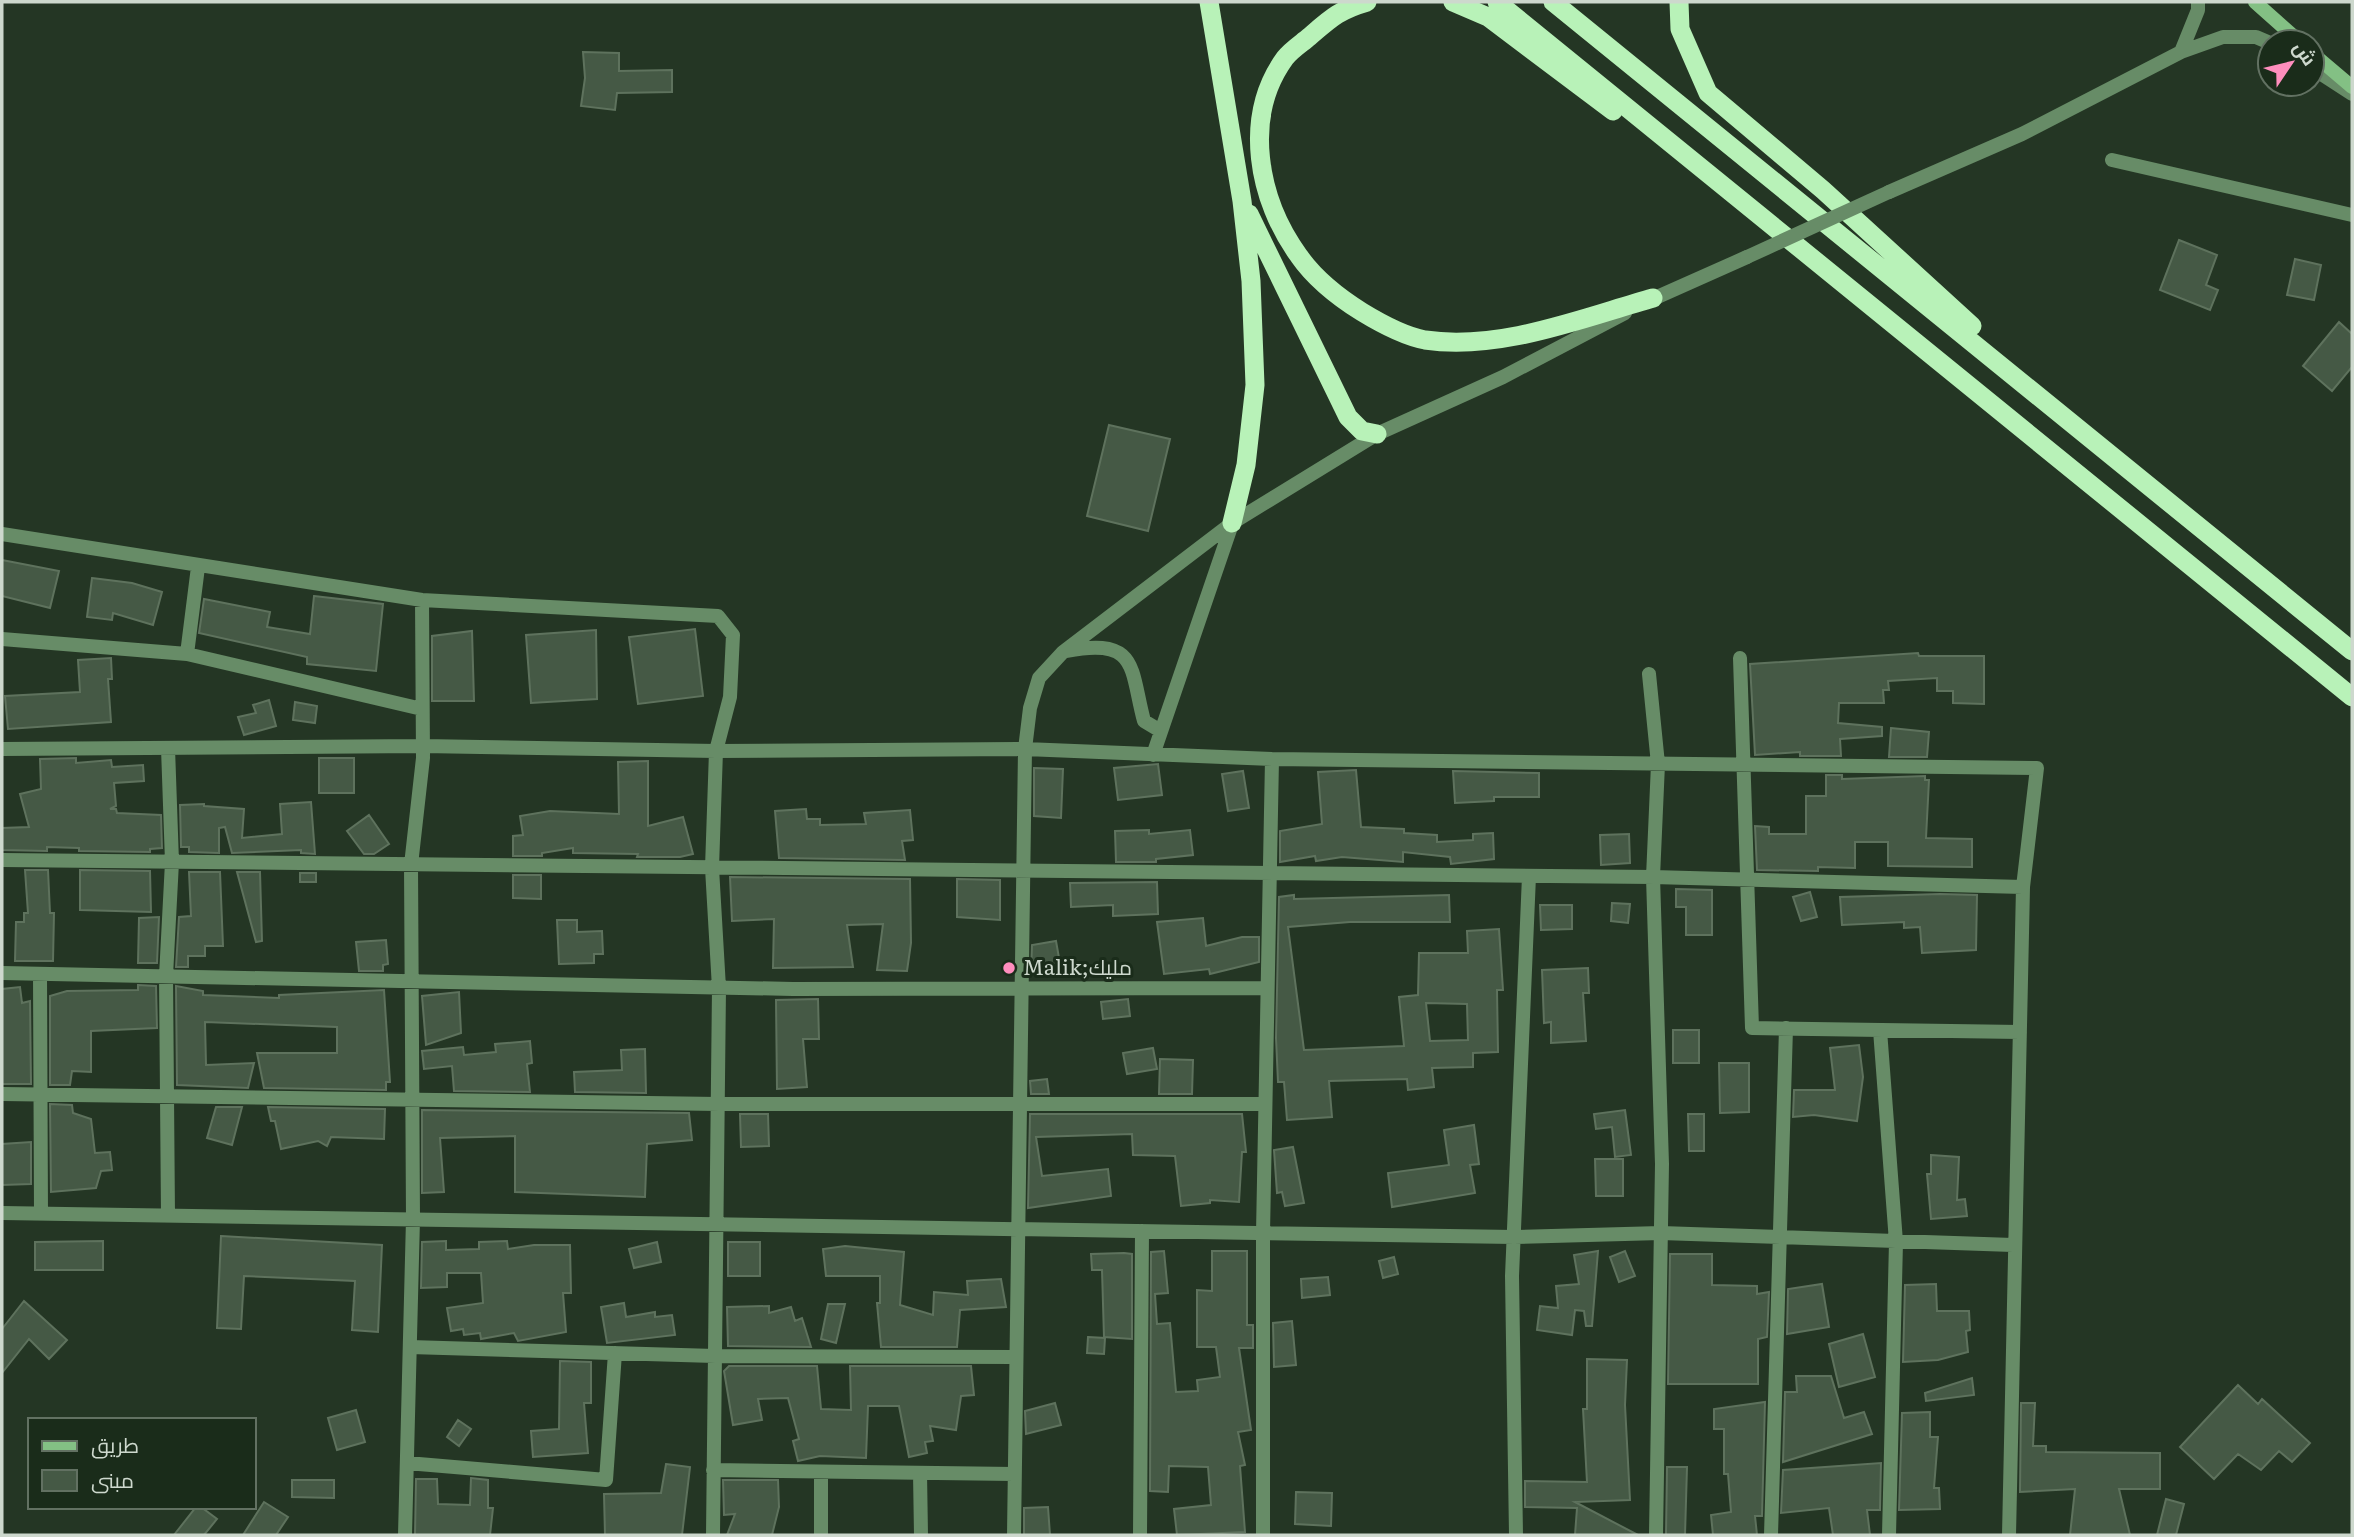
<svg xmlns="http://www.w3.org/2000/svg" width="2354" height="1537" font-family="Literata,Cairo,serif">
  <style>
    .building { fill: #455945; stroke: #5e725d; stroke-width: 2; fill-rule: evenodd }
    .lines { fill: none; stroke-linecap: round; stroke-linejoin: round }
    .minor { stroke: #678c67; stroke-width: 14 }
    .secondary { stroke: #83c084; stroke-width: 14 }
    .trunk { stroke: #b8f2b8; stroke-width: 19 }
    .minor-bridge { stroke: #678c67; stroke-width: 14 }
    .poi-dot { fill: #fe8ebd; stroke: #1a2c1a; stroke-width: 2.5 }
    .labels { text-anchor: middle; stroke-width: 6; stroke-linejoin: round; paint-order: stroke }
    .poi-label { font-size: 21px; fill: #cdd8cd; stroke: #1a2c1a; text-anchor: start }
  </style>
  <rect width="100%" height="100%" fill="#243624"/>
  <path class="building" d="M583,52L619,53V71L672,70V92L617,93L615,110L581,106L585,78Z
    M2179,240L2217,255L2206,285L2218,290L2210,310L2160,290Z
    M2295,259L2321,265L2314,300L2287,295Z
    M2339,322L2352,334V367L2332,391L2303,366Z
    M1109,425L1170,439L1148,531L1087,516Z
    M2,560L59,571L50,608L2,596Z
    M92,578L132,583L162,592L153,625L113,613L112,620L87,617Z
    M314,596L383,604L376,671L307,664V657L199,633L204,599L270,612L267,627L310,634Z
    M695,629L703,696L638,704L629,637Z
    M596,630L597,699L531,703L526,635Z
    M472,631L474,701H432V636Z
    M1918,653L1919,656H1984V704L1953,703V691H1937V678L1888,681L1889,690H1883L1884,703H1839L1838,723L1882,727V736L1840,739L1841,756H1800V752L1755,755L1750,664Z
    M111,658L112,679H108L111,722L8,729L5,696L80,692L78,660Z
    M269,700L276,726L244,735L238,717L256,713L253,705Z
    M295,702L317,706L315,723L293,720Z
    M1891,728L1929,732L1927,757H1889Z
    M76,758V763L111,760L112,767L143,765L144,781L114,783L116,806L110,809H116L117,813L161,815L162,848L150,849V852L79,851V848L47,847V851L2,850V828L29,827L20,794L41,789L40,759Z
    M319,758H354V793H319Z
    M648,761V826L683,817L693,854L680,857H637L638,854L573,853V848L542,853V856H513V836L523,835L520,816L550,811L619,814L618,762Z
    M1158,764L1162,795L1118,800L1114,768Z
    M1034,768L1063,769L1061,818L1034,816Z
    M1356,770L1361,827L1404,829V833L1437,835V842L1473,840V834L1493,833L1494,859L1451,864L1450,857L1403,852V862L1342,857L1316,861L1315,856L1280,862V831L1322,824L1318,772Z
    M1243,771L1249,808L1228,811L1222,774Z
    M1453,771L1539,773V797H1494V801L1455,803Z
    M1826,775H1842V779L1925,776V780H1929L1926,838L1972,839V867L1888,866V842H1855V868L1818,867V871L1757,870L1755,826L1769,827V834H1806V796H1826Z
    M311,802L315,854L301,853V850L232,853L225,827L219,828V853L189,852V847H181L180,805L204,804V806L244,809L242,838L282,834L280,804Z
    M806,809L807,819H820V825L866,824L864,813L910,810L913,840L902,841L905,860L779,858L775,811Z
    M369,815L389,844L374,854H364L347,831Z
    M1149,830V834L1190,830L1193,855L1156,859V862H1116L1115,831Z
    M1629,834L1630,863L1601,865L1600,835Z
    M25,870H48L50,913H54L53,961H15L16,922H24V913H28Z
    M80,870L150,871L151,912L80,910Z
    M189,872H220L223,946H205V956H188V967H176L179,917L191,916Z
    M237,872H260L262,941L256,942Z
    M300,873H316V882H300Z
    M513,875H541V899L513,898Z
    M730,877L910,879L911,943L907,971L877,970L883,924L847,925L853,967L773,968L774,919L732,921Z
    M957,879L1000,880V920L957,917Z
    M1157,882L1158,914L1113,916V905L1071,907L1070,883Z
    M1676,889L1712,890V935H1686V907H1676Z
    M1810,892L1817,917L1801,921L1793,897Z
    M1940,894L1977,895L1976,950L1922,953L1920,927L1904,928V922L1842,925L1840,897Z
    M1294,895V899L1449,895L1450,922H1350L1288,927L1304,1050L1404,1046L1399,997L1418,995L1419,953H1468L1467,931L1499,929L1503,990H1497L1498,1052L1473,1053V1067L1432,1068L1434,1087L1408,1090L1407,1079L1329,1081L1332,1117L1287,1120L1284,1082H1278L1276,1038L1279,897ZM1426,1003L1467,1004L1468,1040L1430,1041Z
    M1612,903L1630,904L1628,923L1611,921Z
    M1540,905H1572V929L1541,930Z
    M159,917L157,963H138L139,918Z
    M1203,918L1206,946L1242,937H1259V962L1210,974L1209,969L1164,974L1157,922Z
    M557,920H577V932L602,931L603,954H594V963L559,964Z
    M386,940L388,964L383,965V971H359L356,942Z
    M1056,941L1061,969L1031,974L1032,945Z
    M1588,968L1589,993H1583L1586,1041L1551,1043V1022L1544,1023L1542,970Z
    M138,985L156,986L157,1028L91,1031V1072L72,1071L70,1085H50V996L67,991L138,990Z
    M176,986L203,991V995L279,998V995L384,990L390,1082H386V1090L264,1088L257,1053H337V1027L205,1022L206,1065L254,1063L248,1088L177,1085Z
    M20,987L22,1003L30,1001L31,1084H2V989Z
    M459,992L461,1033L426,1045L422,996Z
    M818,999L819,1039H803L807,1087L777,1089L776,1000Z
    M1128,999L1130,1016L1103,1019L1101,1002Z
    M1673,1030H1699V1063H1673Z
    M530,1041L532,1063L527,1064L530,1092L454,1091L452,1066L424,1069L422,1051L463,1047L464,1055L496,1052L495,1044Z
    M1859,1045L1863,1077L1857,1121L1814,1115L1793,1117L1794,1090H1835L1830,1048Z
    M1153,1048L1157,1069L1127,1074L1123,1053Z
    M645,1049L646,1093L575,1092L574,1072L622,1070L621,1050Z
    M1160,1059L1193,1060L1192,1094H1159Z
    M1719,1063H1749V1112L1720,1113Z
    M1047,1079L1049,1094H1031L1030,1081Z
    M50,1104L72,1105L73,1113L91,1119L95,1153L110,1152L112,1170L101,1171L96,1188L51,1192Z
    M216,1107H242L232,1145L207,1138Z
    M268,1107L385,1109L384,1139L331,1137L327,1146L318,1141L281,1149L275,1121H271Z
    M422,1110L689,1113L692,1140L647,1144L645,1197L515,1192V1136L440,1138L444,1192L422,1193Z
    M1625,1110L1631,1155L1615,1157L1612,1127L1596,1129L1594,1114Z
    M740,1114H768L769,1146L741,1147Z
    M1030,1114H1242L1246,1152H1242L1239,1202L1210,1200V1203L1181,1206L1175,1156L1133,1155L1132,1134L1036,1137L1042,1176L1108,1169L1111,1196L1028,1208Z
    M1688,1114H1704V1151H1689Z
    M1474,1125L1479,1164L1470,1165L1475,1193L1392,1207L1388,1173L1449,1165L1444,1130Z
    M31,1142V1184L2,1185V1144Z
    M1293,1147L1304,1203L1285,1206L1282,1192L1277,1193L1274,1150Z
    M1931,1155L1959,1157L1957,1200L1965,1199L1967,1216L1931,1219L1927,1174H1931Z
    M1595,1159H1623V1196H1596Z
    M221,1236L382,1245L378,1332L352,1330L355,1281L244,1276L241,1329L217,1328Z
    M103,1241V1270H35V1242Z
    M446,1241V1250L479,1249V1242L507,1241L508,1249L534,1245H570L571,1293H563L566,1332L518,1341L514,1333L481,1339L480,1333L464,1335L463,1329L451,1331L447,1308L483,1303L481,1273H447V1287L421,1288L422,1242Z
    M657,1242L661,1262L634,1268L629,1249Z
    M728,1242H760V1276H728Z
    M845,1246L904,1252L900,1305L933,1315L934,1292L968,1295L967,1281L1001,1279L1006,1307L960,1310L957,1347H881L877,1303H880V1276H826L823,1249Z
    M1164,1251L1168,1293L1155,1294L1157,1324L1170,1323L1176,1392L1198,1391L1197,1380L1220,1377L1216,1347H1197V1290L1212,1291V1251H1247V1325H1253V1348H1239L1251,1430L1238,1432L1245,1465L1240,1466L1245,1532L1177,1535L1174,1509L1211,1505L1208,1467L1169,1466L1168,1492L1150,1491L1151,1252Z
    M1598,1251L1592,1326H1586L1584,1311L1575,1310L1572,1335L1537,1330L1540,1306L1558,1308L1556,1286L1579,1284L1574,1255Z
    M1625,1251L1635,1276L1619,1282L1610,1257Z
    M1124,1253L1132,1254V1339L1104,1337L1102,1270H1092L1091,1254Z
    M1670,1254H1712V1285L1757,1286V1294L1769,1292L1767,1337L1758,1339V1384H1668Z
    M1394,1257L1398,1274L1383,1278L1379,1261Z
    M1328,1277L1330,1295L1302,1298L1301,1279Z
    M1822,1284L1829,1327L1787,1334L1788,1289Z
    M1936,1284L1937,1311H1969L1970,1330L1966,1331L1968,1352L1938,1360L1903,1362L1905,1285Z
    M24,1301L67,1340L49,1359L29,1339L2,1373V1329Z
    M624,1303L626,1317L655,1312V1317L672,1315L675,1335L607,1343L601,1307Z
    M828,1304H845L836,1343L821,1339Z
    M769,1306V1313L791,1307L795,1321L802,1318L811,1347L728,1346L727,1307Z
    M1292,1321L1296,1365L1274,1367L1273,1323Z
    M1863,1334L1875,1377L1839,1387L1829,1344Z
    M1088,1337L1105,1338L1104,1354L1087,1353Z
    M1587,1359L1627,1360L1625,1405L1630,1500L1575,1502L1638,1535H1575L1577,1508L1525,1507V1481L1587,1482L1583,1409H1587Z
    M560,1361L591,1362V1403H584L588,1453L533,1457L531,1431L559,1429Z
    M729,1366H817L821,1409L851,1410L850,1366H971L974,1395L961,1396L956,1430L930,1426L933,1441L925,1442L927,1453L909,1457L899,1406H868L866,1458L820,1456L798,1461L793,1441L799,1439L788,1398L758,1399L762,1420L733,1425L724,1371Z
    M1796,1376H1831L1844,1418L1864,1412L1872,1434L1783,1462L1785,1392H1797Z
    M1972,1378L1974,1395L1926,1401L1925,1393Z
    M2238,1385L2258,1404L2262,1399L2310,1443L2292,1462L2279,1451L2261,1470L2238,1454L2214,1479L2180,1447Z
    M1765,1402L1762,1516H1755L1757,1535H1713L1711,1515L1731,1512L1728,1474H1724V1429H1714V1409Z
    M1055,1403L1061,1425L1026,1434L1025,1411Z
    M2021,1403H2035L2033,1446H2046V1452L2160,1453V1489H2119L2130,1535H2070L2075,1489L2020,1492Z
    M356,1410L365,1442L337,1450L328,1418Z
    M1930,1412V1437H1938L1934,1488H1939L1940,1509L1899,1510L1902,1413Z
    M458,1420L471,1429L459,1446L447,1437Z
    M1881,1463L1880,1510H1867L1870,1535H1833L1829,1508L1781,1513L1783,1470Z
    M666,1464L690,1467L682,1535H605L604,1494L661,1493Z
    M1667,1467H1687L1685,1535H1666Z
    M471,1478L488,1480V1508H493L490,1535H415L416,1479H437L438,1504L470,1505Z
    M292,1480H334V1498L292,1497Z
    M723,1480H778L779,1507L772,1535H727L735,1514L724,1515Z
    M1296,1492L1332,1493L1331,1526L1295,1524Z
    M2166,1499L2184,1504L2176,1535H2157Z
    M264,1502L288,1517L276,1535H243Z
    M196,1507H201L217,1519L204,1535H174Z
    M1048,1507L1050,1535H1024V1508Z"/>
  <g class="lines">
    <path class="minor" d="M2181,52L2198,10V2
      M2312,68L2352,94
      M2112,160L2352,215
      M1889,192L2022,134L2181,52L2223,37H2256L2270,43
      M1646,302L1747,257
      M2,534L422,600L718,616L733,635L730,697L716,751L712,868L719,988L713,1535
      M2,639L187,654L422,709
      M1067,651C1139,637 1130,669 1144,721L1159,730
      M187,654L198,567
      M1740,658L1752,1028L2020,1032
      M1649,674L1658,764L1653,877L1662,1164L1656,1535
      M168,748L172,862L166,976L168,1215
      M2,749L423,746L716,751L1025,749L1272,759L2037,768L2023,887L2009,1535
      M1153,755L1232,524
      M2,860L1653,877L2023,887
      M2,973L793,989L1267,988
      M40,974L41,1213
      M1880,1030L1896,1242L1889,1535
      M2,1094L718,1104H1265
      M2,1213L1514,1237L1661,1233L2013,1245
      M410,1347L715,1356L1016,1357
      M407,1463L606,1480L615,1353
      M713,1470L1014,1474
      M821,1472V1535
      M920,1473L921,1535
      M405,1535L413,1219L411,865L423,758L422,600
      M1014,1535L1025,749L1030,708L1039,678L1063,652L1232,523L1377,434L1503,377L1625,313
      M1140,1535L1142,1231
      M1263,1535V1233L1272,759
      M1516,1535L1512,1276L1529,876
      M1771,1535L1786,1028"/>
    <path class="secondary" d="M2255,2L2300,42
      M2312,53L2352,87"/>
    <path class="trunk" d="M1209,2L1242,201L1251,281L1255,385L1246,465L1232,523
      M1367,2C1339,10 1331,18 1309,37C1302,43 1291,50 1285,58C1242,117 1258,200 1299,256C1315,279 1338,297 1362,312C1380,323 1404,336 1425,340C1501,351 1582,318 1653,298
      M1453,2L1488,17L1613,111
      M1497,2L2352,697
      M1553,2L2352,651
      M1679,2L1680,29L1708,93L1823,190L1972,326
      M1249,214L1348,417L1362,431L1377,434"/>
    <path class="minor-bridge" d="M1747,257L1889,192"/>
  </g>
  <circle class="poi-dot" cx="1009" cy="968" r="7"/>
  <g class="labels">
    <g class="poi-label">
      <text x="1023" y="975">Malik;مليك</text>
    </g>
  </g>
  <rect width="2354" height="1537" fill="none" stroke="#cdd8cd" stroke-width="7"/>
  <rect x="28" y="1418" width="228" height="91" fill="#1a2c1a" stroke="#627162" stroke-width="2"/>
  <rect x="42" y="1441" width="35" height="10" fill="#83c084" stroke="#627162" stroke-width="2"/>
  <text x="91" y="1453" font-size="21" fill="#cdd8cd">طريق</text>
  <rect x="42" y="1470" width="35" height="21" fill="#455945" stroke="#627162" stroke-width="2"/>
  <text x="91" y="1488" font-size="21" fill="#cdd8cd">مبنى</text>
  <g transform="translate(2291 63) rotate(55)"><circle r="33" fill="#1a2c1a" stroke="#627162" stroke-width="2"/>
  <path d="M0-5L12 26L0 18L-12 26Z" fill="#fe8ebd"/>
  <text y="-10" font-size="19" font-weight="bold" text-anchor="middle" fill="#cdd8cd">ش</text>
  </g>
</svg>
